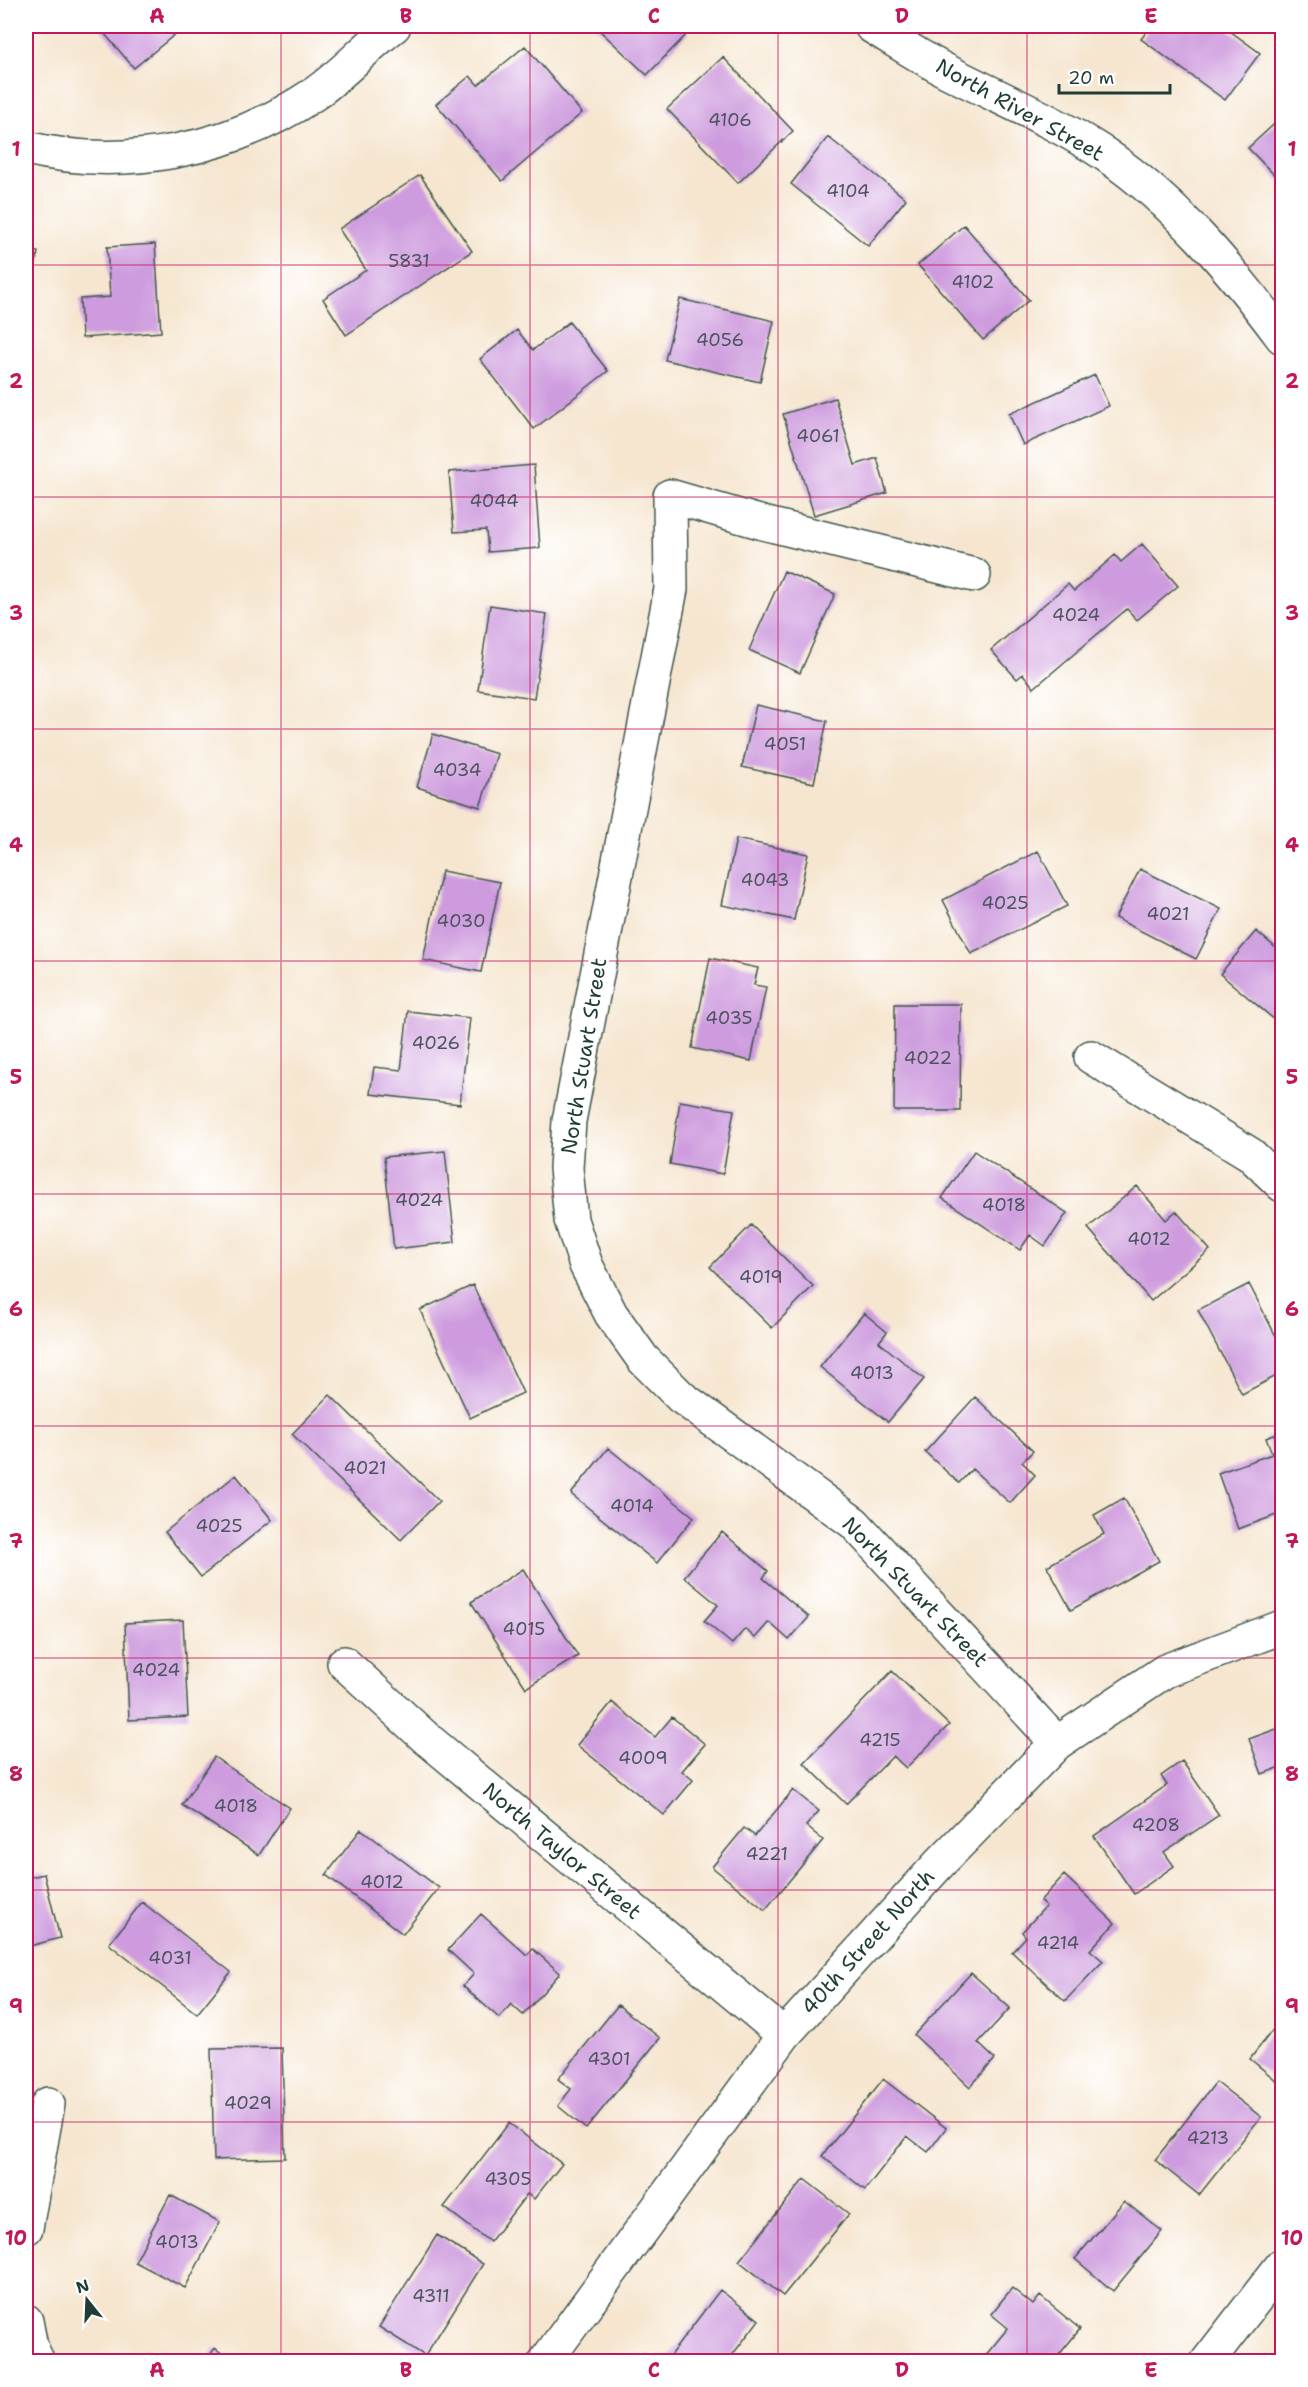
<svg xmlns="http://www.w3.org/2000/svg" width="1308" height="2387" font-family="'Shantell Sans',sans-serif">
  <style>
    .building { fill: #ce9bde }
    .lines { fill: none; stroke-linecap: round; stroke-linejoin: round }
    .minor-casing { stroke: #3f564b; stroke-width: 36 }
    .minor { stroke: #fff; stroke-width: 33 }
    .grid { fill: none; stroke: #c2185b; stroke-width: 1.5; stroke-opacity: 0.55 }
    .labels { text-anchor: middle; stroke-width: 6; stroke-linejoin: round; paint-order: stroke }
    .number-label { font-size: 18px; fill: #4b545e }
    .street-label { font-size: 21px; fill: #1f3d34; stroke: #fff }
    .neatline { fill: none; stroke: #c2185b; stroke-width: 2 }
    .grid-label { font-size: 20px; text-anchor: middle; font-weight: bold; fill: #c2185b }
  </style>
  <rect width="100%" height="100%" fill="#fff"/>
  <filter id="ink" filterUnits="userSpaceOnUse"><feTurbulence type="fractalNoise" baseFrequency=".0167" numOctaves="2"/><feDisplacementMap in="SourceGraphic" scale="12" xChannelSelector="R" yChannelSelector="G"/><feConvolveMatrix kernelMatrix="1 2 1 2 8 2 1 2 1" color-interpolation-filters="sRGB"/></filter>
  <filter id="wash" filterUnits="userSpaceOnUse"><feTurbulence type="fractalNoise" baseFrequency=".008" numOctaves="4" result="noise"/><feDisplacementMap in="SourceGraphic" scale="24" xChannelSelector="R" yChannelSelector="G"/><feGaussianBlur stdDeviation="1.35" result="paint"/><feColorMatrix in="noise" values="0 0 0 0 0 0 0 0 0 0 0 0 0 0 0 0 0 1.4 0 .05"/><feComposite in="paint" operator="in"/></filter>
  <g filter="url(#wash)">
    <rect width="100%" height="100%" fill="#f6e6d0"/>
    <g id="blocks">
      <path class="building" d="M98,26H185L134,68Z
        M595,26H680L688,33L647,75Z
        M1151,26H1223L1260,53L1225,100L1141,39Z
        M525,46L582,113L502,181L436,104L470,76L478,85Z
        M723,57L793,131L738,183L667,109Z
        M1282,117V183L1248,148Z
        M828,137L906,199L868,246L791,184Z
        M420,175L472,251L346,335L323,299L366,270L339,229Z
        M964,225L1029,300L983,340L918,265Z
        M155,244L161,332L82,338L80,299L110,297L107,247Z
        M26,250L38,252L27,311H26Z
        M680,299L774,321L760,382L665,360Z
        M569,322L608,371L534,429L480,359L517,330L533,350Z
        M1095,375L1109,406L1023,445L1009,414Z
        M835,398L855,465L877,458L887,493L814,515L783,414Z
        M534,465L540,548L488,552L486,530L454,532L449,472Z
        M1142,544L1178,586L1137,620L1127,609L1034,688L1023,674L1017,679L991,650L1068,584L1074,591L1115,555L1121,562Z
        M784,571L835,594L800,673L749,650Z
        M490,605L547,614L534,698L478,690Z
        M756,705L827,721L814,783L742,767Z
        M433,734L497,754L480,807L417,787Z
        M736,839L808,854L794,920L722,905Z
        M1038,851L1067,906L971,954L943,900Z
        M1140,869L1221,909L1196,959L1115,918Z
        M442,871L500,882L481,972L423,960Z
        M1256,931L1282,953V1026L1220,974Z
        M710,958L758,968L754,985L766,987L751,1061L692,1048Z
        M895,1004H961L960,1111H894Z
        M408,1011L470,1018L460,1104L370,1094L374,1067L401,1070Z
        M680,1101L734,1110L723,1174L670,1164Z
        M445,1151L455,1242L394,1249L384,1157Z
        M974,1151L1067,1213L1045,1246L1030,1235L1020,1250L942,1198Z
        M1137,1186L1166,1220L1176,1211L1210,1250L1151,1301L1088,1228Z
        M751,1225L813,1286L772,1328L710,1267Z
        M1249,1284L1282,1348V1373L1242,1394L1198,1310Z
        M473,1285L523,1393L470,1418L420,1310Z
        M864,1313L887,1332L879,1342L924,1379L888,1422L820,1367Z
        M330,1395L439,1501L401,1540L292,1434Z
        M975,1397L1033,1451L1022,1462L1035,1475L1010,1503L972,1469L959,1483L925,1452Z
        M1282,1432V1513L1238,1529L1218,1473L1272,1454L1266,1438Z
        M608,1448L694,1517L657,1563L571,1494Z
        M236,1475L272,1520L201,1577L165,1532Z
        M1124,1498L1159,1561L1071,1610L1047,1566L1104,1534L1094,1515Z
        M722,1532L768,1571L763,1578L809,1617L789,1640L769,1622L755,1638L745,1629L732,1644L704,1621L718,1605L684,1577Z
        M523,1569L578,1656L526,1688L471,1602Z
        M183,1620L188,1717L129,1720L125,1623Z
        M892,1671L949,1725L906,1768L893,1756L846,1804L804,1763Z
        M612,1702L655,1737L672,1717L705,1744L682,1771L693,1780L664,1815L577,1745Z
        M1282,1727V1771L1281,1767L1262,1774L1249,1739Z
        M214,1757L290,1808L259,1855L182,1805Z
        M1182,1761L1219,1815L1164,1852L1174,1866L1134,1894L1094,1836L1167,1785L1161,1776Z
        M793,1790L819,1811L806,1826L823,1840L765,1910L712,1867L744,1828L755,1836Z
        M361,1829L439,1888L403,1934L326,1875Z
        M44,1874L60,1938L26,1947V1878Z
        M1064,1875L1115,1923L1090,1950L1103,1961L1065,2001L1012,1952L1026,1937L1022,1932L1046,1906L1040,1901Z
        M142,1902L231,1972L197,2014L109,1944Z
        M481,1914L527,1955L533,1949L560,1973L523,2015L511,2004L499,2018L463,1986L474,1974L448,1950Z
        M971,1973L1010,2008L978,2043L995,2059L970,2087L914,2035Z
        M618,2005L660,2038L586,2129L558,2106L571,2089L558,2079Z
        M1282,2018V2085L1250,2059Z
        M282,2048L285,2158L214,2160L211,2049Z
        M883,2079L946,2128L928,2152L907,2136L865,2190L822,2156Z
        M1216,2082L1261,2117L1199,2195L1155,2160Z
        M509,2123L562,2164L534,2199L527,2194L490,2242L444,2207Z
        M804,2179L849,2214L783,2296L739,2261Z
        M170,2195L220,2222L185,2288L135,2262Z
        M1124,2201L1162,2231L1113,2291L1075,2259Z
        M437,2235L483,2264L425,2356L379,2327Z
        M1012,2288L1033,2305L1040,2296L1080,2329L1053,2362H980L1008,2328L991,2314Z
        M720,2290L759,2320L727,2362H665Z
        M215,2348L233,2362H205Z"/>
    </g>
  </g>
  <g filter="url(#ink)">
    <use href="#blocks" fill-opacity="0" stroke="#3f564b" stroke-width="1.5"/>
    <g class="lines">
      <defs>
        <path id="minor" d="M871,26C894,40 917,55 941,68C996,97 1054,120 1106,155C1177,204 1231,269 1282,337
          M26,148C124,171 230,151 314,94C343,74 366,47 394,26
          M974,575L763,523L670,496L671,589L569,1121L566,1168L571,1220L586,1265L611,1314L643,1359L681,1397L854,1523L1057,1743
          M1091,1057L1250,1154L1282,1185
          M344,1663L426,1738L784,2035
          M26,2228L48,2104
          M26,2321L31,2347L38,2362
          M545,2362L784,2035L938,1865L1057,1743L1165,1671L1282,1627
          M1207,2362L1282,2265"/>
      </defs>
      <use href="#minor" class="minor-casing"/>
      <use href="#minor" class="minor"/>
    </g>
  </g>
  <path class="grid" d="M281,26V2362M530,26V2362M778,26V2362M1027,26V2362M26,265H1282M26,497H1282M26,729H1282M26,961H1282M26,1194H1282M26,1426H1282M26,1658H1282M26,1890H1282M26,2122H1282"/>
  <g class="labels">
    <g class="number-label">
      <text x="730" y="126">4106</text>
      <text x="848" y="197">4104</text>
      <text x="409" y="267">5831</text>
      <text x="973" y="288">4102</text>
      <text x="720" y="346">4056</text>
      <text x="818" y="442">4061</text>
      <text x="494" y="507">4044</text>
      <text x="1076" y="621">4024</text>
      <text x="785" y="750">4051</text>
      <text x="457" y="776">4034</text>
      <text x="765" y="886">4043</text>
      <text x="1005" y="909">4025</text>
      <text x="1168" y="920">4021</text>
      <text x="461" y="927">4030</text>
      <text x="729" y="1024">4035</text>
      <text x="436" y="1049">4026</text>
      <text x="928" y="1064">4022</text>
      <text x="419" y="1206">4024</text>
      <text x="1004" y="1211">4018</text>
      <text x="1149" y="1245">4012</text>
      <text x="761" y="1283">4019</text>
      <text x="872" y="1379">4013</text>
      <text x="365" y="1474">4021</text>
      <text x="632" y="1512">4014</text>
      <text x="219" y="1532">4025</text>
      <text x="524" y="1635">4015</text>
      <text x="156" y="1676">4024</text>
      <text x="880" y="1746">4215</text>
      <text x="643" y="1764">4009</text>
      <text x="236" y="1812">4018</text>
      <text x="1156" y="1831">4208</text>
      <text x="767" y="1860">4221</text>
      <text x="382" y="1888">4012</text>
      <text x="1058" y="1949">4214</text>
      <text x="170" y="1964">4031</text>
      <text x="609" y="2065">4301</text>
      <text x="248" y="2109">4029</text>
      <text x="1208" y="2144">4213</text>
      <text x="508" y="2185">4305</text>
      <text x="177" y="2248">4013</text>
      <text x="431" y="2302">4311</text>
    </g>
    <g class="street-label">
      <text transform="translate(1020 110) rotate(29)" y="7">North River Street</text>
      <text transform="translate(584 1056) rotate(-81)" y="7">North Stuart Street</text>
      <text transform="translate(915 1592) rotate(46)" y="7">North Stuart Street</text>
      <text transform="translate(562 1851) rotate(40)" y="7">North Taylor Street</text>
      <text transform="translate(868 1942) rotate(-48)" y="7">40th Street North</text>
    </g>
  </g>
  <rect width="1308" height="2387" fill="none" stroke="#fff" stroke-width="66"/>
  <g transform="translate(87 2300) rotate(342)" stroke="#ffffff" stroke-width="4.5" paint-order="stroke">
  <path d="M0-4.5L10 22L0 15L-10 22Z" fill="#1f3d34"/>
  <text y="-9" font-size="16" font-weight="bold" text-anchor="middle" fill="#1f3d34">N</text>
  </g>
  <path d="M1059 84v9h111v-9" fill="none" stroke="#1f3d34" stroke-width="3"/>
  <text x="1068" y="84" font-size="18" fill="#1f3d34" stroke="#ffffff" stroke-width="4.5" paint-order="stroke">20 m</text>
  <rect x="33" y="33" width="1242" height="2321" class="neatline"/>
  <g class="grid-label">
    <text x="157" y="23">A</text>
    <text x="406" y="23">B</text>
    <text x="654" y="23">C</text>
    <text x="902" y="23">D</text>
    <text x="1151" y="23">E</text>
    <text x="16" y="156">1</text>
    <text x="1292" y="156">1</text>
    <text x="16" y="388">2</text>
    <text x="1292" y="388">2</text>
    <text x="16" y="620">3</text>
    <text x="1292" y="620">3</text>
    <text x="16" y="852">4</text>
    <text x="1292" y="852">4</text>
    <text x="16" y="1084">5</text>
    <text x="1292" y="1084">5</text>
    <text x="16" y="1316">6</text>
    <text x="1292" y="1316">6</text>
    <text x="16" y="1548">7</text>
    <text x="1292" y="1548">7</text>
    <text x="16" y="1781">8</text>
    <text x="1292" y="1781">8</text>
    <text x="16" y="2013">9</text>
    <text x="1292" y="2013">9</text>
    <text x="16" y="2245">10</text>
    <text x="1292" y="2245">10</text>
    <text x="157" y="2377">A</text>
    <text x="406" y="2377">B</text>
    <text x="654" y="2377">C</text>
    <text x="902" y="2377">D</text>
    <text x="1151" y="2377">E</text>
  </g>
</svg>
